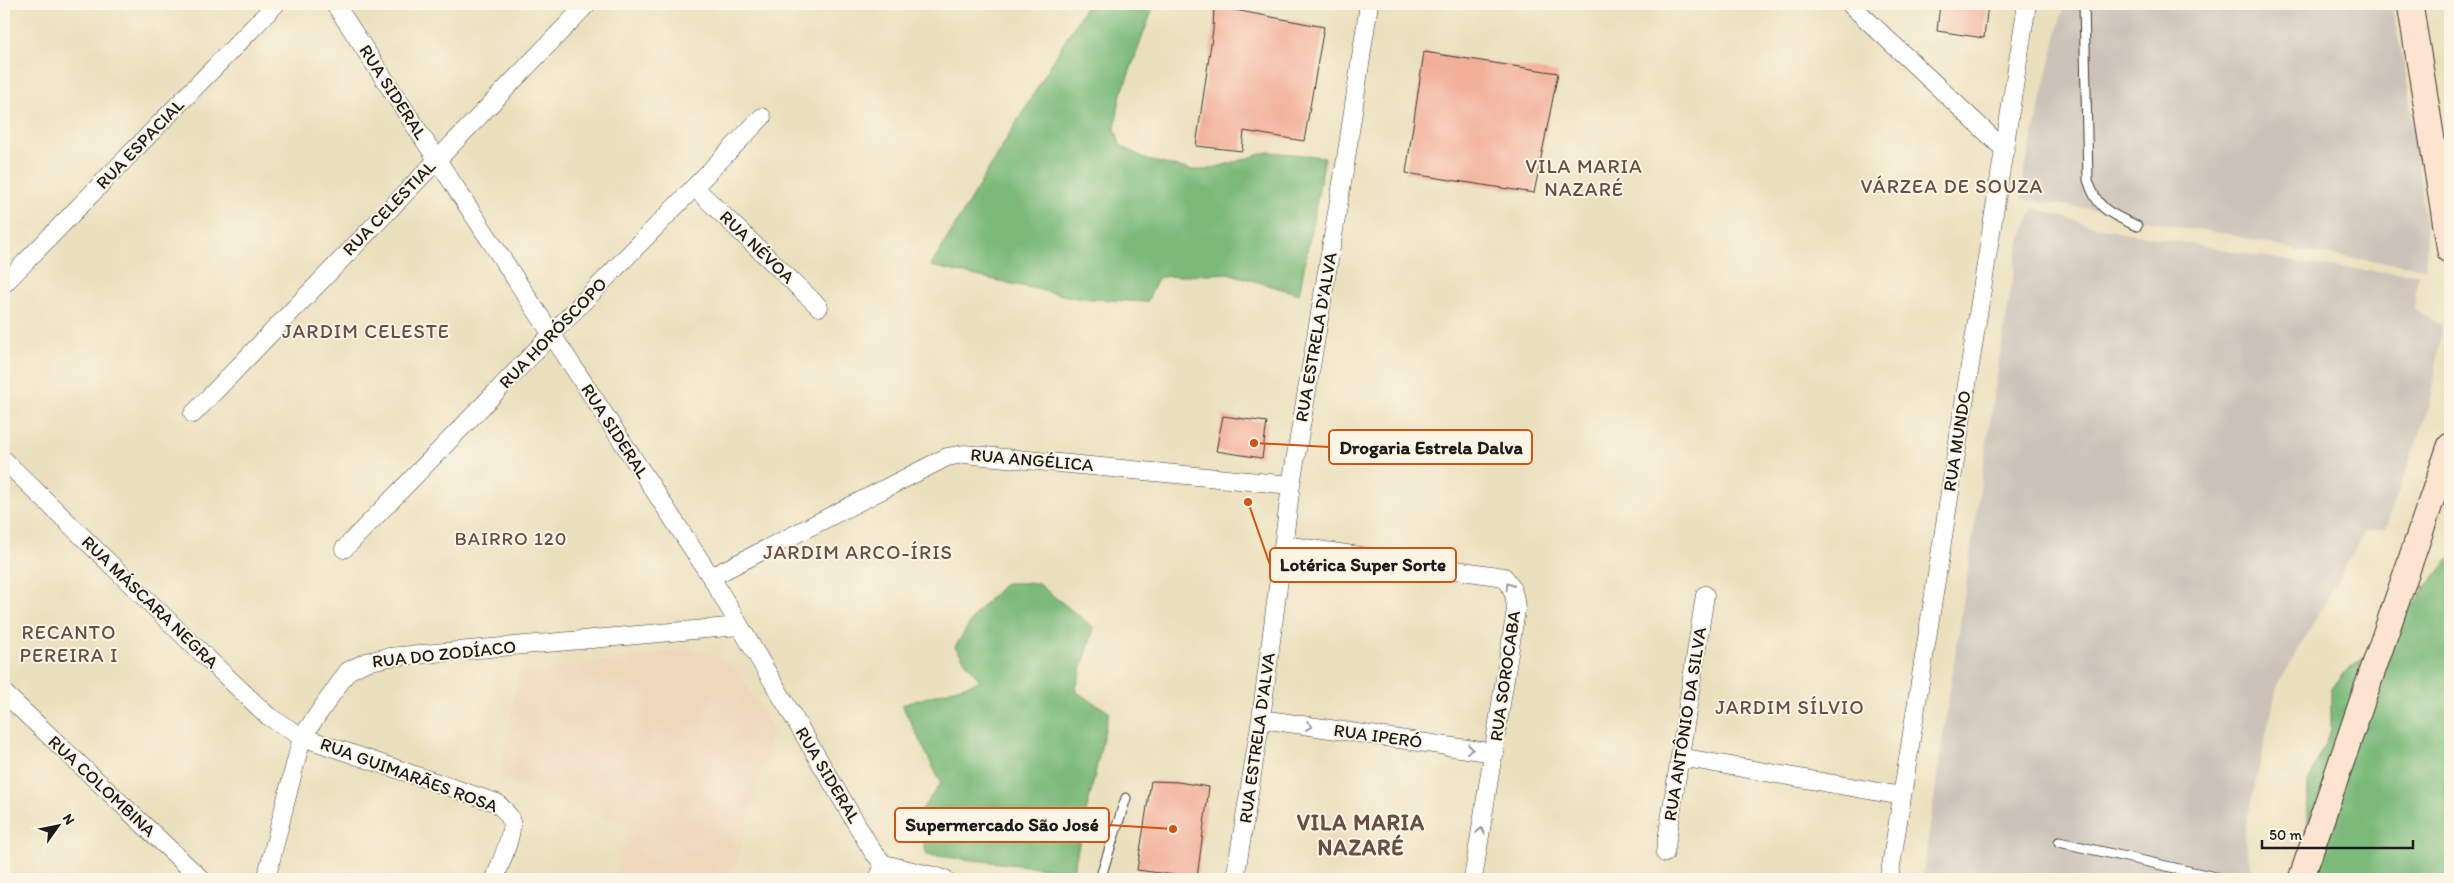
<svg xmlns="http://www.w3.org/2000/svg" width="2454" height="883" font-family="Itim,sans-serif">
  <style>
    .built { fill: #eed7bb }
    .industrial { fill: #ccc2b9 }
    .forest { fill: #7cba7a; stroke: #4c6b4b }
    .building { fill: #f2ae98 }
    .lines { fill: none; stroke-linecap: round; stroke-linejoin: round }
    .lane-casing { stroke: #3b3934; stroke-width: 11 }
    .street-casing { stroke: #3b3934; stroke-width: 19 }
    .secondary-casing { stroke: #3b3934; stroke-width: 27 }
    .lane { stroke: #fff; stroke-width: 9 }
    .street { stroke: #fff; stroke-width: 18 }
    .secondary { stroke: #fde4d1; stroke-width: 25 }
    .oneway { stroke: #999 }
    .labels { text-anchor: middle; stroke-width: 4; stroke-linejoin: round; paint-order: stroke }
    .street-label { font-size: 18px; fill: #1c1c1c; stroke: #fcf5e5 }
    .neighbourhood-label { font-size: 19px; letter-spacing: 1px; fill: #674f47; stroke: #fcf5e5 }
    .quarter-label { font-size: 20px; letter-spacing: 1px; fill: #674f47; stroke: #fcf5e5 }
    .district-label { font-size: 22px; font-weight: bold; letter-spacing: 1px; fill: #674f47; stroke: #fcf5e5 }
    .leader { fill: none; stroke: #d4530e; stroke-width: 2 }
    .callout-dot { fill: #d4530e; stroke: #fcf5e5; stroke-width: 2 }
    .callout { fill: #fcf5e5; stroke: #d4530e; stroke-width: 2 }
    .callout-label { font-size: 19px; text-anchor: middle; font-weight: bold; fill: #1c1c1c }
  </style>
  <rect width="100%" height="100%" fill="#fcf5e5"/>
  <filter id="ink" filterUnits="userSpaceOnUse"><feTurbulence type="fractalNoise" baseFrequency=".02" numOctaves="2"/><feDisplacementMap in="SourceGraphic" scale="10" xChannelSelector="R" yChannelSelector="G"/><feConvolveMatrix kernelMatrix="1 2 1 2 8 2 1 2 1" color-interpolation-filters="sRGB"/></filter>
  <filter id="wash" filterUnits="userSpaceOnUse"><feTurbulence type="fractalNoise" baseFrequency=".0096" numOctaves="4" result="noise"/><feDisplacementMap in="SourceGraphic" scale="20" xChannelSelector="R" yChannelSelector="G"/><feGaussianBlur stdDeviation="1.12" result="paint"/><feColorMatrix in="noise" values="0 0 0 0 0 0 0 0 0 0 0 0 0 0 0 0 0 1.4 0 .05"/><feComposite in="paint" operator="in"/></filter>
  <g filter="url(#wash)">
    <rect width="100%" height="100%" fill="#ebe0bd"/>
    <path class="built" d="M685,649L713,655L737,670L773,728L732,879H614L629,826L500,779L518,675Z"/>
    <path class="industrial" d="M2064,4H2391L2406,75L2417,150L2427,244L2425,268L2293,250L2228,234L2175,227L2117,213L2022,199L2023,177Z
      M2034,208L2096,227L2220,249L2326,267L2418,274L2414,309L2442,325L2430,404L2385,529L2365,532L2277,687L2244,835L2253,879H1922L2000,354L2018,246Z"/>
    <path class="forest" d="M1087,4H1123L1153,8L1120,98L1115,128L1120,145L1148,160L1191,170H1206L1269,152L1325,157L1299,294L1228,273L1159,277L1147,302L1076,298L931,266Z
      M2450,558V879H2311L2308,862V783L2331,730V690L2343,674L2374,650Z
      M1005,583H1037L1094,628L1075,691L1109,712L1073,871L927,855L916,817L941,783L902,705L980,681L955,647L977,612Z"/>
    <g id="blocks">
      <path class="building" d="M1940,4H1988L1984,38L1937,31Z
        M1214,6L1324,27L1304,141L1244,131L1242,151L1196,146L1213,30Z
        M1424,52L1558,73L1534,193L1406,173Z
        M1223,416L1267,422L1262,458L1216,451Z
        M1151,781L1178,782L1209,787L1197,878L1137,870Z"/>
    </g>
  </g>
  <g filter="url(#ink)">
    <use href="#blocks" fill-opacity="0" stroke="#3b3934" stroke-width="1"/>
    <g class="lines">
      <defs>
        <path id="lane" d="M2084,4L2088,180C2097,210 2111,214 2137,226
          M2059,842L2224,879
          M1100,879L1126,798"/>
        <path id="street" d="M335,4L711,577L873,852L884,864
          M1850,4L2005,150
          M694,187L819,307
          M4,284L276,4
          M193,414L587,4
          M4,460L187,639L268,716L302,737L497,803C502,808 507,812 510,818C516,830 499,866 495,879
          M1284,545L1504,577C1513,587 1515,596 1516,610L1473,879
          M344,549L762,117
          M711,577L947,457L964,454L1291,485
          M4,693L201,879
          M1261,719L1495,753
          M1680,757L1902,796
          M1665,853L1705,595
          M266,879L302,737L348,671L366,662L389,657L739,626
          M878,879L884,864L945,879
          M1235,879L1261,719L1291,485L1345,165L1369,4
          M1889,879L2027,4"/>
        <path id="secondary" d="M2410,4L2450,251
          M2301,879L2450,446"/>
      </defs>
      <use href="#lane" class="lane-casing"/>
      <use href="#street" class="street-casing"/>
      <use href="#secondary" class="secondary-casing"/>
      <use href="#lane" class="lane"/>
      <use href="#street" class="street"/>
      <use href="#secondary" class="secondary"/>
    </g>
    <defs><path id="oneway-chevron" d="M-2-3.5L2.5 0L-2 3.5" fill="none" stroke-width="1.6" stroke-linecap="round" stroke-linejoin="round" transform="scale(1.25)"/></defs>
    <g class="oneway">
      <use href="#oneway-chevron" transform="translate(1509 586) rotate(-122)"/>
      <use href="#oneway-chevron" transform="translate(1309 726) rotate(8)"/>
      <use href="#oneway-chevron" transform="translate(1470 749) rotate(8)"/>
      <use href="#oneway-chevron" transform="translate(1481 831) rotate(-80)"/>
    </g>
  </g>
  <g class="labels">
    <g class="street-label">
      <text transform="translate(393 92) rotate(57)" y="6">RUA SIDERAL</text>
      <text transform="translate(140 144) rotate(-46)" y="6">RUA ESPACIAL</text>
      <text transform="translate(389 208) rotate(-46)" y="6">RUA CELESTIAL</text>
      <text transform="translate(757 247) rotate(44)" y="6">RUA NÉVOA</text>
      <text transform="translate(553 333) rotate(-46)" y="6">RUA HORÓSCOPO</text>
      <text transform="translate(1316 337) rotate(-80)" y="6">RUA ESTRELA D'ALVA</text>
      <text transform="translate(615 431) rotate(57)" y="6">RUA SIDERAL</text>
      <text transform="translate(1957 441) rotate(-81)" y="6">RUA MUNDO</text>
      <text transform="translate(1032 460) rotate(5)" y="6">RUA ANGÉLICA</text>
      <text transform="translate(150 602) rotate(44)" y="6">RUA MÁSCARA NEGRA</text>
      <text transform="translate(444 654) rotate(-6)" y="6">RUA DO ZODÍACO</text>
      <text transform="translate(1505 676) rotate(-82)" y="6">RUA SOROCABA</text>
      <text transform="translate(1685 724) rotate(-81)" y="6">RUA ANTÔNIO DA SILVA</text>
      <text transform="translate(1378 736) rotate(8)" y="6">RUA IPERÓ</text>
      <text transform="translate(1257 738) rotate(-82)" y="6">RUA ESTRELA D'ALVA</text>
      <text transform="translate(409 775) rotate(20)" y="6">RUA GUIMARÃES ROSA</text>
      <text transform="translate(828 775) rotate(59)" y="6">RUA SIDERAL</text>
      <text transform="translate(102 786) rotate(43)" y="6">RUA COLOMBINA</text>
    </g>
    <g class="neighbourhood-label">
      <text x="511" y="545">BAIRRO 120</text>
    </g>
    <g class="quarter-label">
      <text x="1584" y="173">VILA MARIA<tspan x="1584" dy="23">NAZARÉ</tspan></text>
      <text x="1952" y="193">VÁRZEA DE SOUZA</text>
      <text x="366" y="338">JARDIM CELESTE</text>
      <text x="858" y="559">JARDIM ARCO-ÍRIS</text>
      <text x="69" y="639">RECANTO<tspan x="69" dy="23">PEREIRA I</tspan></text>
      <text x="1790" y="714">JARDIM SÍLVIO</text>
    </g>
    <g class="district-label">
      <text x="1361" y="830">VILA MARIA<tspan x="1361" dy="25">NAZARÉ</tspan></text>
    </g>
  </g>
  <path class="leader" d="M1254 443L1329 447M1248 502L1270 565M1173 829L1109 825"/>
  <g class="callout-dot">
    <circle cx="1254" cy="443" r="5"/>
    <circle cx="1248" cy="502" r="5"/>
    <circle cx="1173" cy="829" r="5"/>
  </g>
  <g class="callout">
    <rect x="1329" y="430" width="203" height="34" rx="5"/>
    <rect x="1270" y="548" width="186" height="34" rx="5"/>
    <rect x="895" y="808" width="214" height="34" rx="5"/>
  </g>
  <g class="callout-label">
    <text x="1431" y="454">Drogaria Estrela Dalva</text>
    <text x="1363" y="571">Lotérica Super Sorte</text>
    <text x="1002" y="831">Supermercado São José</text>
  </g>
  <rect width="2454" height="883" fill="none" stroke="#fcf5e5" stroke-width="20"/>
  <g transform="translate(58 826) rotate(57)" stroke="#fcf5e5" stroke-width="4" paint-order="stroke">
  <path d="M0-4L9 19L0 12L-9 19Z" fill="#1c1c1c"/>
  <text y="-8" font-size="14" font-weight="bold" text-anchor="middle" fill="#1c1c1c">N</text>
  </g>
  <path d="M2262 840v8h151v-8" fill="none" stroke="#1c1c1c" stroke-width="2.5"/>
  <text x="2269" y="840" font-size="15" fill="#1c1c1c" stroke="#fcf5e5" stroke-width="4" paint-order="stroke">50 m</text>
</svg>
